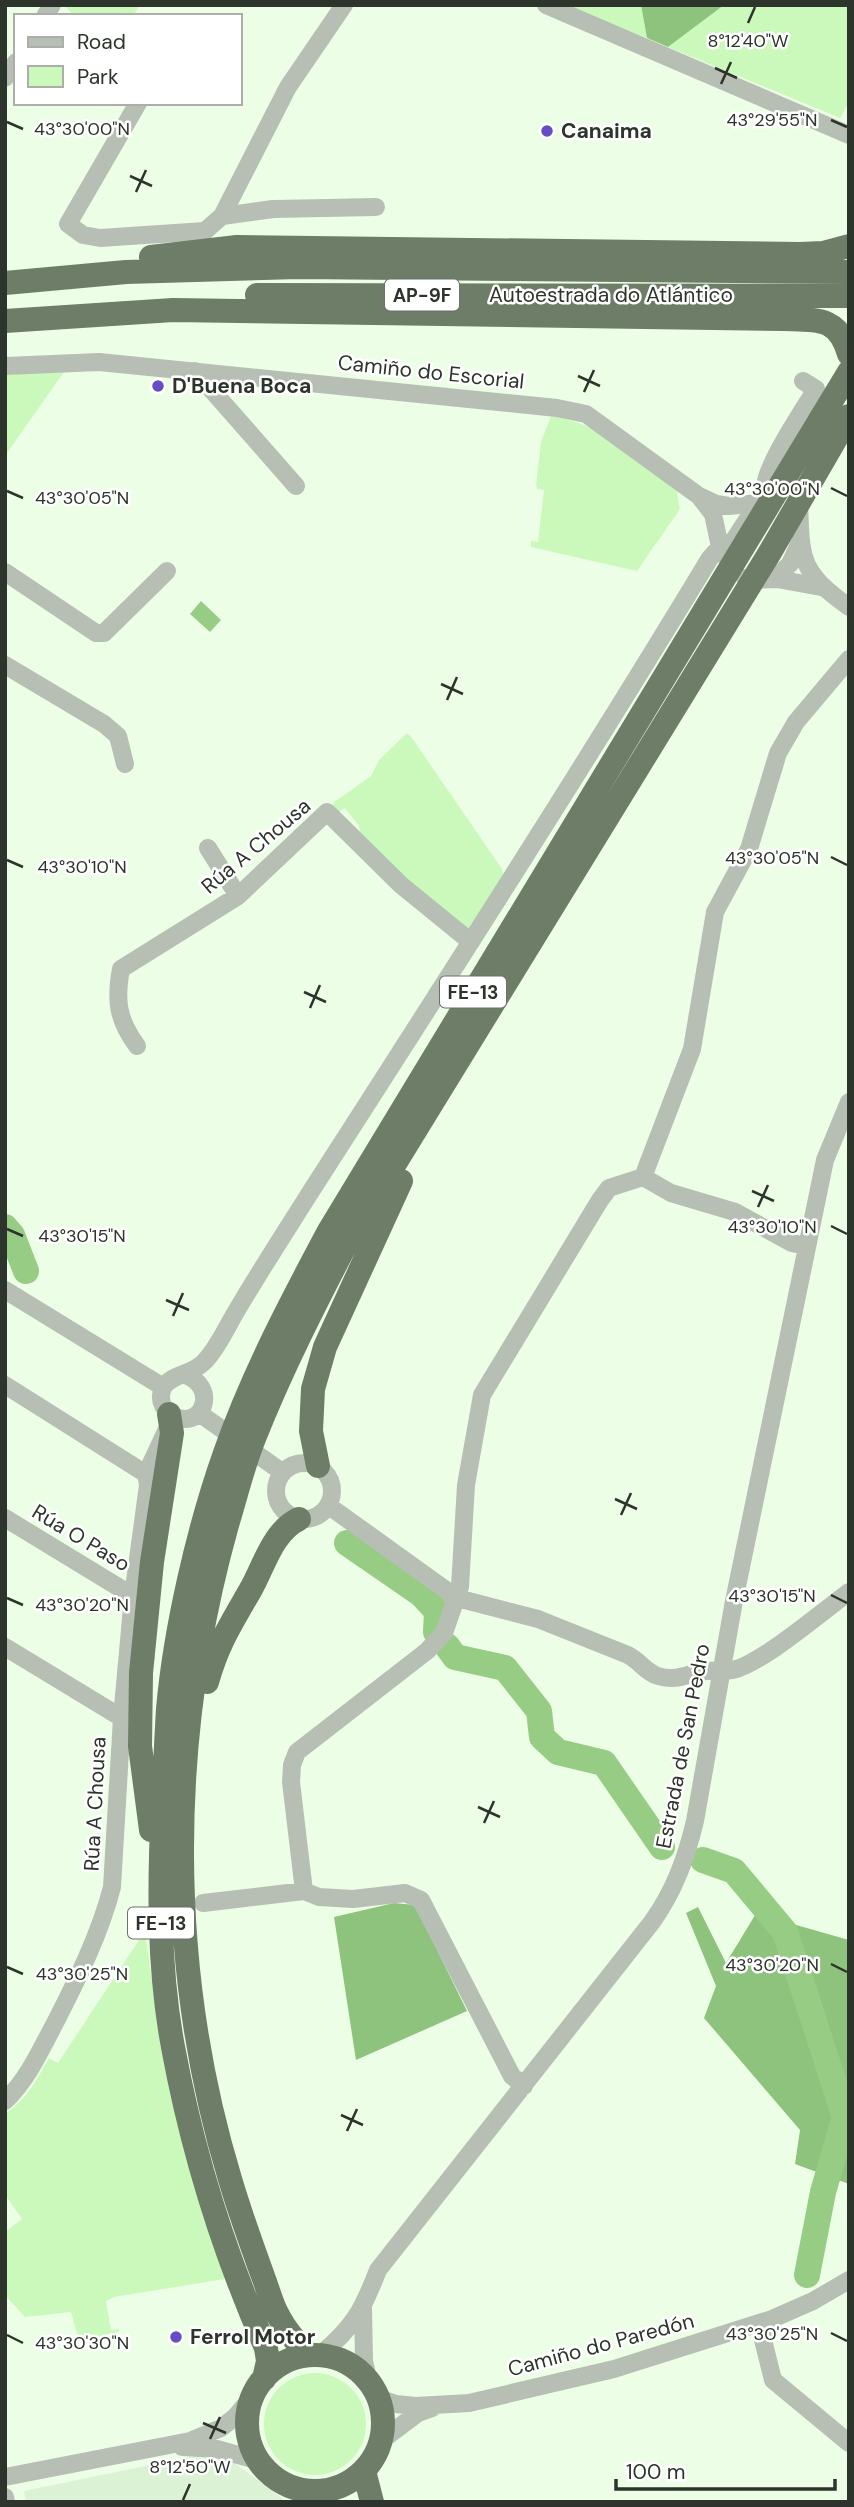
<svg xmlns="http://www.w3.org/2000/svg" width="854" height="2507" font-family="'DM Sans',sans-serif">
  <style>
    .built { fill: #dbf2d4 }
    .green { fill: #cbf9bc }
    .forest { fill: #8ec37d }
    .water { fill: #97cc85 }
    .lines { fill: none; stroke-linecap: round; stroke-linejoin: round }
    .river { stroke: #97cc85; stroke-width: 26 }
    .minor { stroke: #b7bfb4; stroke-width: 18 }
    .highway { stroke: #6d7d67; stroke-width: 24 }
    .ticks { fill: none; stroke: #2d342b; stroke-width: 2.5 }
    .poi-dot { fill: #664cc5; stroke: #fff; stroke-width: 2.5 }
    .labels { text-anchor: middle; stroke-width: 5; stroke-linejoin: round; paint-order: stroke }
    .shield { fill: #fff; stroke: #6c716b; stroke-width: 2 }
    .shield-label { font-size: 19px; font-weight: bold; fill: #2d342b }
    .poi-label { font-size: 21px; font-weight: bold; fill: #2d342b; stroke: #fff; text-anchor: start }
    .street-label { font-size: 21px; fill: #2d342b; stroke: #fff }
    .ticks-label { font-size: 18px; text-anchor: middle; fill: #2d342b; stroke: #fff; stroke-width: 5; stroke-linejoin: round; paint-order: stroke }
  </style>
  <rect width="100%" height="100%" fill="#ecffe6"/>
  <path class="built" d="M189,2457L229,2459L287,2502H26L24,2491Z"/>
  <path class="green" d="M64,5H140L133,16H74Z
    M566,5H641L647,38Z
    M724,5H849V102L840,118L668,47Z
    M66,369L5,456V373Z
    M551,416C601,422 640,462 679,490L677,493L680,509L637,571L531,547V541L538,542L544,490L537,489L536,484L541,442Z
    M406,734L410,735L502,869L504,877L473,927L466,929L362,842L359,826L345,808L336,814L333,803L371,776L379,760Z
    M145,1931L161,2049L225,2279L114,2297L106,2301L111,2330L119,2329V2332L79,2341L71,2312L25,2317L5,2295V2232L22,2219L5,2195V2113C25,2103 38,2077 49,2058L58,2063Z
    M264 2424a51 51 0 1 1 102 0a51 51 0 1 1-102 0Z"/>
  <path class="forest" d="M641,5H724L668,47L647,38Z
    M763,1902L782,1921L849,1940V2184L795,2164L800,2130L704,2018L716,1986L686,1913L698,1907L726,1963Z
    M394,1903L415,1905L467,2011L356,2060L334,1917Z"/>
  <path class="water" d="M201,601L221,620L210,632L190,614Z"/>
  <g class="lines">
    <path class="river" d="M5,1227L12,1235L26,1271
      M347,1543L421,1594L437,1611L436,1632
      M447,1646L455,1657L505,1668L539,1711L542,1737L558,1752L604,1763L662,1847
      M703,1860L734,1871L785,1932L845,2117L823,2192L807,2275"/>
    <path class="minor" d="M546,5L849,135
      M45,16L52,5
      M5,78L16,62
      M138,103L68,224L83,235L100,238L205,231L222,216L288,87L344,5
      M222,216L273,209L376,207
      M5,366L99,362L557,408L586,414L699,496L716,504L729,506L758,503
      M195,371L296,486
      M766,492C758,476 805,407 816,389L803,381
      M699,496L713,514L720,547L725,556
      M799,500C801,560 799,571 849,607
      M5,572L96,633H104L167,571
      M745,578L752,580L777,579L821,587
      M774,579L790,564L801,540
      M5,665L104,724L118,736L125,764
      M208,848L238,896
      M137,1046C118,1020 115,1001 121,969L238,896L327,812L401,885L471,942
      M643,1177L671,1193L735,1212L792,1243L806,1246
      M5,1290L163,1387
      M185,1375C217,1386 205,1426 178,1418C165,1415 157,1400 163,1388C170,1374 192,1375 204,1362C218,1348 227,1326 237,1310C260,1271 284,1234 308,1196C444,984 580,773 710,558L720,547L734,540L747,520
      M5,1385L146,1474L148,1485L133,1596L122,1718L112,1887C100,1934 77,1980 55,2023C40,2051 28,2079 5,2101
      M199,1413L282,1472
      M276 1491a28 28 0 1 1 56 0a28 28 0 1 1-56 0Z
      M146,1474L167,1429
      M329,1506L457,1598L538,1619L628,1655C640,1661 645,1672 658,1676C676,1682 689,1673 706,1671C715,1670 723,1672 733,1670C761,1664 823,1611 849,1592
      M5,1518L133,1596
      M5,1647L122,1718
      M203,1903L304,1891
      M524,2086L512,2076L421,1900L405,1893L353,1899L319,1897L304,1891L291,1782L292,1765L297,1752L427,1651L444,1633L460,1587L466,1485L482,1395L600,1200L609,1188L643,1177L692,1049L715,912L749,849L778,753L796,722L849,659
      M363,2308L364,2361L368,2379
      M772,2319L763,2340L773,2380L849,2443
      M321,2354C354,2327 363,2309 378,2270L652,1922C674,1891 686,1859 695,1821L734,1601L825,1160L849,1102
      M381,2399L396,2404L416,2406L469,2403L614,2369L772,2319L813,2301L849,2280
      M382,2440L418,2413L432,2408
      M182,2447L217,2449L256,2460
      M5,2477L190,2441L221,2428L235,2417L252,2397
      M5,2497L6,2502"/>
    <path class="highway" d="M151,257L237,247L800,254L823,253L849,246
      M5,283L126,272L298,267L849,272
      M257,295L849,296
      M5,321L173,310L783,319C817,320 838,316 849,354
      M318,1466L311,1431L313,1389L325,1347L401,1181
      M207,1682C218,1643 231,1624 251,1589C264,1566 273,1531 299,1519
      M151,1830L140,1746L141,1673L152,1562L172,1433L169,1414
      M308,2354C297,2343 286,2331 279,2317C272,2306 269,2292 264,2279C252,2246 240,2213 230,2179C166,1968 167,1738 227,1525C236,1496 243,1465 255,1436C282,1368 315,1304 348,1240L769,554L849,416
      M247 2423a68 68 0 1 1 136 0a68 68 0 1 1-136 0Z
      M264,2379L268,2361L266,2348C224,2253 192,2150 173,2047C158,1967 159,1884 163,1803C165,1772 166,1741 168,1709C175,1630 198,1529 225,1453C252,1376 290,1304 329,1231L849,372
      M364,2471L372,2502"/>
  </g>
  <path class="ticks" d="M748,23L755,7M715,68L737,78M721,84L731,62M831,120L847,127M7,122L23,129M130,176L152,186M136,192L146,170M578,376L600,386M584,392L594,370M831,488L847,496M7,491L23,498M441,684L463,694M447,700L457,677M831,857L847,865M7,860L23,867M304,992L326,1002M310,1008L320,985M752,1191L774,1201M758,1207L768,1185M831,1226L847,1234M7,1229L23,1236M166,1300L189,1310M173,1316L183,1293M615,1499L637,1509M621,1515L631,1493M831,1595L847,1603M7,1598L23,1605M478,1807L500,1817M484,1823L494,1801M831,1964L847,1972M7,1967L23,1974M341,2115L363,2125M347,2131L357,2109M831,2333L847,2341M7,2335L23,2343M203,2423L226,2433M210,2439L220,2417M183,2500L190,2484"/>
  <g class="poi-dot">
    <circle cx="547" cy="131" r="7"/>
    <circle cx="158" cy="386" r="7"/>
    <circle cx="176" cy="2337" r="7"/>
  </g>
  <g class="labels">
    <g class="shield">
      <rect x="385" y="279.5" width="74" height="31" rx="5"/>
      <rect x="440" y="976.5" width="66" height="31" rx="5"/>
      <rect x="128" y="1907.5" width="66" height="31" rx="5"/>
    </g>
    <g class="shield-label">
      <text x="422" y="302">AP-9F</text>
      <text x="473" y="999">FE-13</text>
      <text x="161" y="1930">FE-13</text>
    </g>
    <g class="poi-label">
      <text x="561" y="138">Canaima</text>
      <text x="172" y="393">D'Buena Boca</text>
      <text x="190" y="2344">Ferrol Motor</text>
    </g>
    <g class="street-label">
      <text x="611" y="302">Autoestrada do Atlántico</text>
      <text transform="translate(431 372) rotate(6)" y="7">Camiño do Escorial</text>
      <text transform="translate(256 846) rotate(-40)" y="7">Rúa A Chousa</text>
      <text transform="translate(81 1538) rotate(31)" y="7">Rúa O Paso</text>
      <text transform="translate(683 1746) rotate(-79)" y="7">Estrada de San Pedro</text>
      <text transform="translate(95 1804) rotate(-87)" y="7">Rúa A Chousa</text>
      <text transform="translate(601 2345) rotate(-15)" y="7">Camiño do Paredón</text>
    </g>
  </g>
  <g class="ticks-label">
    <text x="748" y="47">8°12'40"W</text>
    <text x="772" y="126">43°29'55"N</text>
    <text x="82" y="135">43°30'00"N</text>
    <text x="772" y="495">43°30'00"N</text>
    <text x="82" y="504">43°30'05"N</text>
    <text x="772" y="864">43°30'05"N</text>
    <text x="82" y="873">43°30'10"N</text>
    <text x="772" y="1233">43°30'10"N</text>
    <text x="82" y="1242">43°30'15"N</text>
    <text x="772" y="1602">43°30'15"N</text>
    <text x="82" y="1611">43°30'20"N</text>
    <text x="772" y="1971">43°30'20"N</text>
    <text x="82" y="1980">43°30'25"N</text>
    <text x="772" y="2340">43°30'25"N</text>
    <text x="82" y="2349">43°30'30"N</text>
    <text x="190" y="2473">8°12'50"W</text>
  </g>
  <rect width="854" height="2507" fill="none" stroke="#2d342b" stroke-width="14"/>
  <rect x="14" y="14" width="228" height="91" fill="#ffffff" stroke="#abaeaa" stroke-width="2"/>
  <rect x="28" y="37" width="35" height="10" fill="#b7bfb4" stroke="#abaeaa" stroke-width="2"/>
  <text x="77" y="49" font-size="21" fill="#2d342b">Road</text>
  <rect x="28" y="66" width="35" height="21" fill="#cbf9bc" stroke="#abaeaa" stroke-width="2"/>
  <text x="77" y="84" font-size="21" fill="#2d342b">Park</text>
  <path d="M616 2479v10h219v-10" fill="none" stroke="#2d342b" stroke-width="3.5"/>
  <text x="626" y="2479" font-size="21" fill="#2d342b" stroke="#ffffff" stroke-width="5" paint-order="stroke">100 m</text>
</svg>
